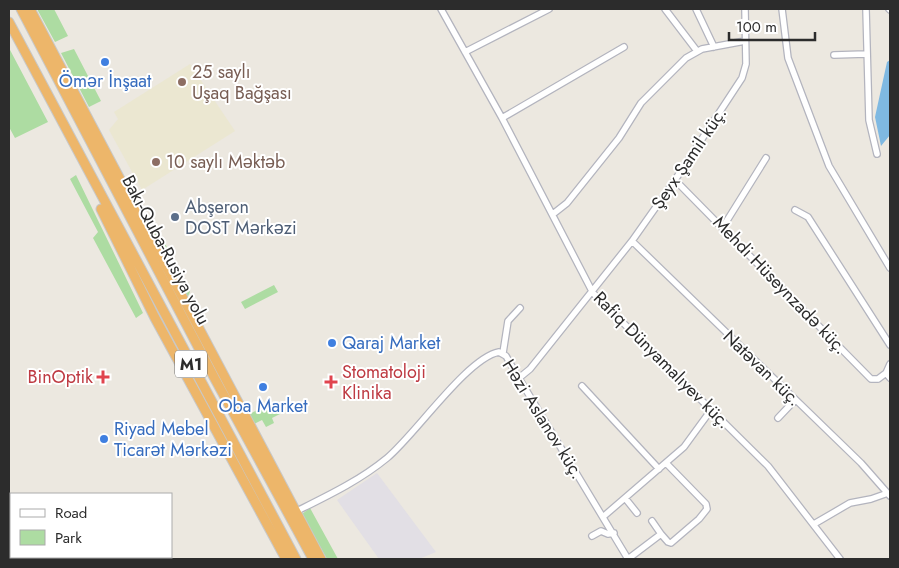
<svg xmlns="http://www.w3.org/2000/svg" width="899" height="568" font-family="Jost,sans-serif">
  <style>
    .industrial { fill: #e2dfe5 }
    .education { fill: #ebe7d1 }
    .green { fill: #addca2 }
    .water { fill: #7fb9e2 }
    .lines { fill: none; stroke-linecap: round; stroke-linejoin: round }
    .minor-casing { stroke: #b3b4be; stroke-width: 8 }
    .highway-casing { stroke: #c8c8c8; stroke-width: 11 }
    .minor { stroke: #fff; stroke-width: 5.5 }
    .highway { stroke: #edb66a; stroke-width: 9 }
    .shop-dot { fill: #3f7fe0; stroke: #fff; stroke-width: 2 }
    .education-dot { fill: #8d6e63; stroke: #fff; stroke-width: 2 }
    .service-dot { fill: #5c6f8a; stroke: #fff; stroke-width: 2 }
    .health-dot { fill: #e0444e; stroke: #fff; stroke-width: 2 }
    .labels { text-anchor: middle; stroke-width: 4; stroke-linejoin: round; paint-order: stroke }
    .shield { fill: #fff; stroke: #6b6b6b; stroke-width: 1 }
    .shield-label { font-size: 16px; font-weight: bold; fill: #2c2c2c }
    .education-label { font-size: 18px; fill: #785e54; stroke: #fff; text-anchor: start }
    .shop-label { font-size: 18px; fill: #366cbe; stroke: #fff }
    .street-label { font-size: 18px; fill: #2c2c2c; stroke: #fff }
    .service-label { font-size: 18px; fill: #4e5e75; stroke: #fff; text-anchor: start }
    .health-label { font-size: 18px; fill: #be3a42; stroke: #fff; text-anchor: start }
  </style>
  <rect width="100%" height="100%" fill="#ece8e0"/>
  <path class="industrial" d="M377,473L436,552L419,559H379L337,500Z"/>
  <path class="education" d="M190,64L235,131L142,190L109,130L118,119L114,112Z"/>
  <path class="green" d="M37,9H54L68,36L55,42Z
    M9,48L48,122L15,138L9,127Z
    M74,49L101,101L89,107L61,53Z
    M76,175L143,313L136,318L93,238L98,232L70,179Z
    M150,229L158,230L190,292L187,298Z
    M274,285L278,292L245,309L241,302Z
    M276,401L282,413L272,418L274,423L266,427L262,420L254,424L249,414Z
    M310,508L338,559H327L302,514Z"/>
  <path class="water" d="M890,60V135L881,146L875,117L887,62Z"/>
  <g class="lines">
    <defs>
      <path id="minor" d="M441,9L502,118L593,293L768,466L840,559
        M665,9L697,51
        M696,9L714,47
        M782,9L788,58L829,166L890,268
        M866,9L869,120L877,154
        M889,9L890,10
        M465,52L549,9
        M834,55L866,54
        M502,118L624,47
        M675,180L871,379H878L886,373L890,378
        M795,210L808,217L890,345
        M553,214L567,203L619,138L641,103L686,58L702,49L745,41
        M723,227L766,158
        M632,241L861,463L890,496
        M503,353L508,321L520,308
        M886,373L890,364
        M519,378L530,369L632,241L675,180L742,78L746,64L745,9
        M582,386L659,469
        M778,418L795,400
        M625,498L637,513
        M295,512C327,496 359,481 387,458C415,435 467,358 499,352L506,356L514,370L628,559
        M604,516L684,447L711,410
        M652,521L661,534
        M814,524L850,503L871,499L888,493
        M592,536L601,531L608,534L614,533
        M628,559L661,534L668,542L671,543L699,519L707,509L706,504L666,463"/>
      <path id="highway" d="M21,9L215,379L313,559
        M30,9L321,559
        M9,22L296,559
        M101,209L155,318L286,559"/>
    </defs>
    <use href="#minor" class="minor-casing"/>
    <use href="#highway" class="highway-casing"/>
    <use href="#minor" class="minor"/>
    <use href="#highway" class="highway"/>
  </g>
  <g class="shop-dot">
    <circle cx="105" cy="62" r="5"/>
    <circle cx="332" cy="343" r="5"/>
    <circle cx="263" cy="387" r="5"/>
    <circle cx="104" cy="439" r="5"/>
  </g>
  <g class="education-dot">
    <circle cx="182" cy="82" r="5"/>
    <circle cx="156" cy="162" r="5"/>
  </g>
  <circle class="service-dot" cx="175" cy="217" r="5"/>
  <g class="health-dot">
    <path d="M100.5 369.5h5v5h5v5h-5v5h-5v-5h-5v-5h5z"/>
    <path d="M328.5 374.5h5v5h5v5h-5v5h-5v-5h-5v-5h5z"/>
  </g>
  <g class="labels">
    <rect class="shield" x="175" y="350.5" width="32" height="27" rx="4"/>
    <g class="shield-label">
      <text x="191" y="370">M1</text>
    </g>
    <g class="education-label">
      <text x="192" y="78">25 saylı<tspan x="192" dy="21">Uşaq Bağşası</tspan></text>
      <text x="166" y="168">10 saylı Məktəb</text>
    </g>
    <g class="shop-label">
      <text x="105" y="87">Ömər İnşaat</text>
      <text x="342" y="349" text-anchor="start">Qaraj Market</text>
      <text x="263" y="412">Oba Market</text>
      <text x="114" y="435" text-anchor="start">Riyad Mebel<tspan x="114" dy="21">Ticarət Mərkəzi</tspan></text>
    </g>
    <g class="street-label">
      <text transform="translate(689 158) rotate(-56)" y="6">Şeyx Şamil küç.</text>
      <text transform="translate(166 250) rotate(62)" y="6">Bakı-Quba-Rusiya yolu</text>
      <text transform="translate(780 285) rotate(46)" y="6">Mehdi Hüseynzadə küç.</text>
      <text transform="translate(662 360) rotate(45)" y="6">Rafiq Dünyamalıyev küç.</text>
      <text transform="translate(762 368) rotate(44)" y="6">Natəvan küç.</text>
      <text transform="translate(543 419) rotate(58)" y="6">Həzi Aslanov küç.</text>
    </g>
    <g class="service-label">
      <text x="185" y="213">Abşeron<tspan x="185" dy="21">DOST Mərkəzi</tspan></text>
    </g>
    <g class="health-label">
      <text x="342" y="378">Stomatoloji<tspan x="342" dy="21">Klinika</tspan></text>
      <text x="93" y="383" text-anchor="end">BinOptik</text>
    </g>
  </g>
  <rect width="899" height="568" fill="none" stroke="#2c2c2c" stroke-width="20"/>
  <rect x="10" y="493" width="162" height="65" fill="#ffffff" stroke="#ababab"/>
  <rect x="20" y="509" width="25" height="8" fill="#ffffff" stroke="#ababab"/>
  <text x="55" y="518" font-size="15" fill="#2c2c2c">Road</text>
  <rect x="20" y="530" width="25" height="15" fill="#addca2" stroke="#ababab"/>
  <text x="55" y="543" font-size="15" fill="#2c2c2c">Park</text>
  <path d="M729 32v8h86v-8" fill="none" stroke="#2c2c2c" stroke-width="2.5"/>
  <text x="736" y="32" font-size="15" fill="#2c2c2c" stroke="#ffffff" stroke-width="4" paint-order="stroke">100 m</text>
</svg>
